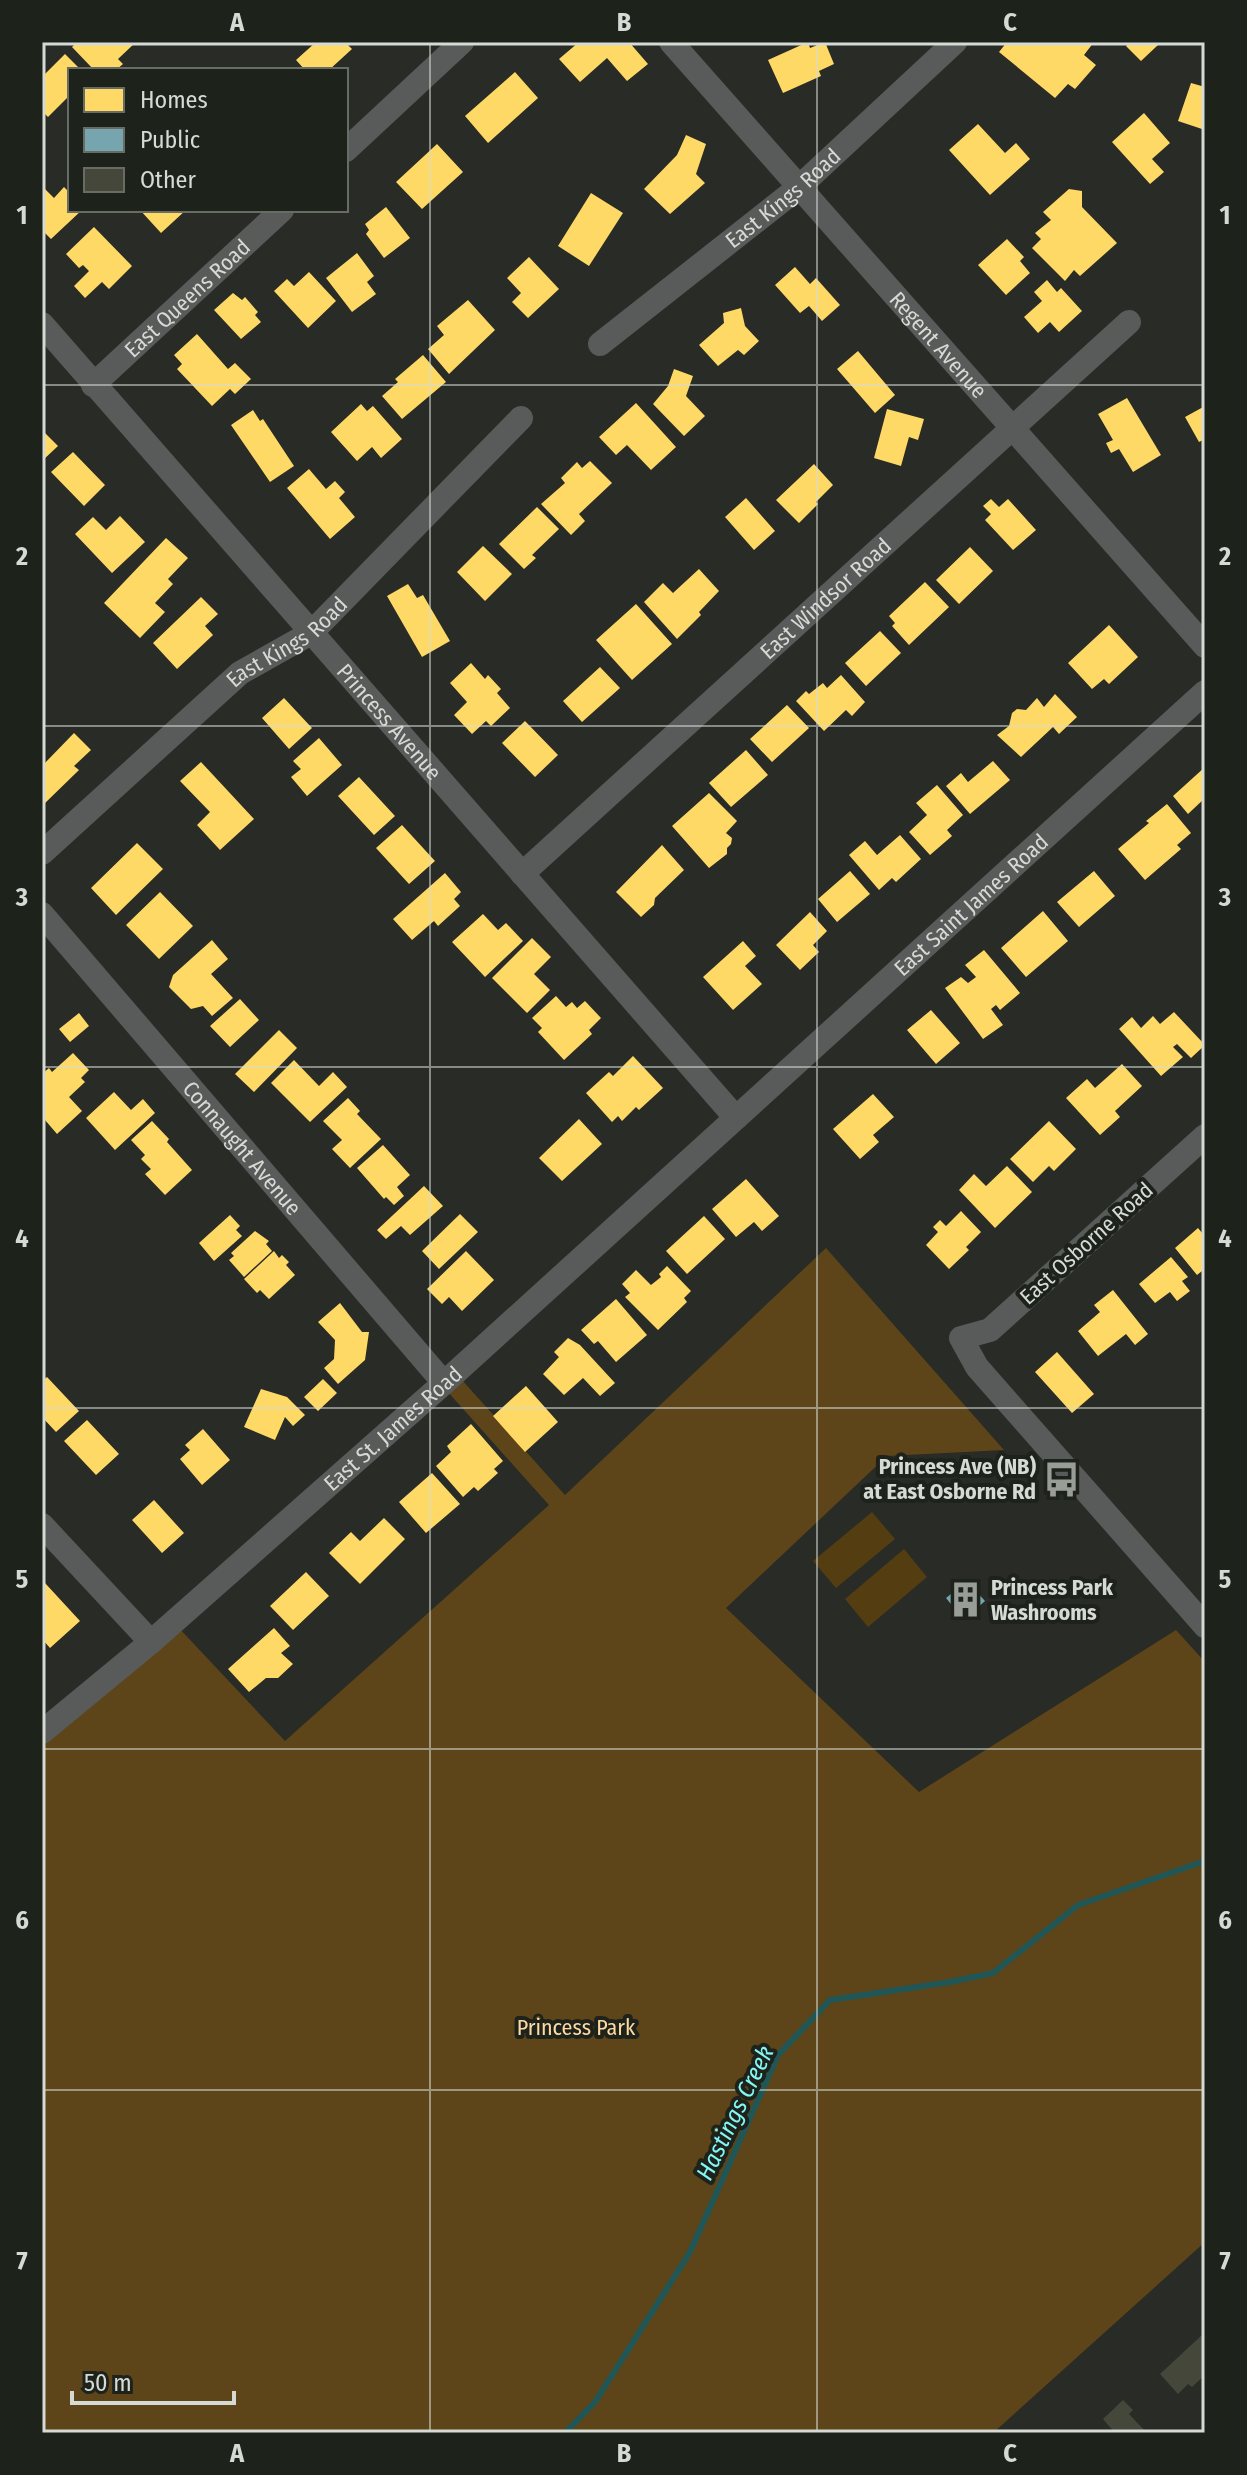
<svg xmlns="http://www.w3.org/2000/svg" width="1247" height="2475" font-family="'Fira Sans Condensed',sans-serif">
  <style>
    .green { fill: #543d10 }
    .forest { fill: #5d4519 }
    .homes { fill: #ffd966 }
    .public { fill: #76a5af }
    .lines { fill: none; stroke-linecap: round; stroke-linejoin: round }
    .stream { stroke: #205756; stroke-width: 6 }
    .building { fill: #45473b }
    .minor { stroke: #585b59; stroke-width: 24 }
    .grid { fill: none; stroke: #d6dad5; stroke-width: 2; stroke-opacity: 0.55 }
    .labels { text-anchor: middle; stroke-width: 8; stroke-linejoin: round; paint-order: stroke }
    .street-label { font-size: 22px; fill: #d6dad5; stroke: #1d221b }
    .poi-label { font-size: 22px; font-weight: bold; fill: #d6dad5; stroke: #1d221b; text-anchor: end }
    .park-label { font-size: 22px; fill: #fed9a0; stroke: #1d221b }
    .water-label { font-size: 24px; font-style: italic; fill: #83f7f6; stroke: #1d221b }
    .neatline { fill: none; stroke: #d6dad5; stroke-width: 3 }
    .grid-label { font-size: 26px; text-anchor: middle; font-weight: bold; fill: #d6dad5 }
  </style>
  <rect width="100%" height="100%" fill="#282b26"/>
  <path class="green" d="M872,1512L895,1539L836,1588L813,1561Z
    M904,1549L927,1577L868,1627L845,1599Z"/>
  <path class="forest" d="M826,1248L1004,1450L887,1456L726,1608L919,1792L1176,1630L1205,1662V2242L993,2433H42V1743L177,1626L285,1741L549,1505L439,1382L453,1370L565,1495Z"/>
  <path class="homes" d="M77,42H136L118,59L123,64L116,70H94L72,47Z
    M316,42H345L352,49L329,70H305L296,60Z
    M579,42H629L648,64L627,81L607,58L580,82L559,59Z
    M808,42L810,48L825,42L834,64L819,71L821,76L783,93L768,60Z
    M1007,42H1094L1084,55L1096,65L1075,89L1068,84L1055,98L999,52Z
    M1130,42H1155L1158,45L1141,61L1126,46Z
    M65,54L81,70H70V95L48,117L42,111V77Z
    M515,72L538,98L488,143L465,116Z
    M1191,83L1205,87V130L1178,121Z
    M1144,113L1170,143L1152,159L1164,172L1150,184L1112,142Z
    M978,124L1005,153L1016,143L1030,159L990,195L949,150Z
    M686,135L706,144L696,174L705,183L670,214L644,189L677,155Z
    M437,144L463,172L422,209L396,182Z
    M42,186L54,198L64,187L70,193V210H82L51,239L42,230Z
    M1069,189L1082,191V207L1117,243L1080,276L1074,270L1065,281L1032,248L1041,239L1035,233L1051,220L1043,212Z
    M591,193L623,213L589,266L558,246Z
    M386,207L410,238L384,258L366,234L369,230L365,224Z
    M140,210H186L161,233Z
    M94,227L132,266L109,289L102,282L85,298L74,286L89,271L83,265L79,268L66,254Z
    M1007,239L1024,257L1020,261L1030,273L1006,295L978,265Z
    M357,253L374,276L367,282L376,294L352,312L326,278Z
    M529,257L559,289L528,318L512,302L521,293L507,278Z
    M795,267L810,284L816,278L840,305L822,321L809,306L800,313L775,285Z
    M309,272L336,301L308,328L274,291L287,279L294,286Z
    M1047,280L1057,292L1061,288L1082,311L1059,332L1050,322L1038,333L1024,317L1042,301L1034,292Z
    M233,293L242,300L245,297L258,312L255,315L261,322L241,339L214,310Z
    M468,300L495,330L449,374L428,349L444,335L437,326Z
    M741,308L745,326L759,341L744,355L738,350L718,366L699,345L724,323L723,313Z
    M197,334L228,369L235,363L251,379L235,394L230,389L212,406L177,369L182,364L174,355Z
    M858,351L895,395L875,413L837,369Z
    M423,355L446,382L402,419L382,396L398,382L395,379Z
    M674,369L693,376L686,396L705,416L684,436L653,404L668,386Z
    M1127,398L1161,455L1133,472L1119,449L1111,453L1106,443L1113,440L1098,414Z
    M636,403L676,447L651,470L627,445L616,455L599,437Z
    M361,404L367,411L373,406L402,439L381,458L372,447L357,461L331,432Z
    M1205,406V439L1199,442L1185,417Z
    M887,409L924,419L918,440L909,437L901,466L874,458Z
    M253,410L260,421L263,419L294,466L270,482L231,425Z
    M42,430L58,446L42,461Z
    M73,452L105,485L84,506L51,472Z
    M590,461L612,483L579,514L585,521L571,535L541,504L565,483L561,478L577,462L582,468Z
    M814,464L833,485L816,502L818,504L799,523L776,500Z
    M309,469L326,489L335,481L345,492L339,498L355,517L330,539L287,488Z
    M746,498L775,531L754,550L725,517Z
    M991,499L999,507L1008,499L1036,530L1013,550L985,520L991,514L983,506Z
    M537,507L559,529L532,555L536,558L524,569L499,544Z
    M120,516L145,542L112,573L75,534L93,517L106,530Z
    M166,538L188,558L168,579L173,584L155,603L165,612L140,638L104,603Z
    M483,546L512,574L485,601L457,572Z
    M970,547L993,571L959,604L936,580Z
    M699,569L719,591L699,612L701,615L677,639L644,602L663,583L673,593Z
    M925,582L949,607L909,645L892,626L895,623L889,616Z
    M408,584L417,598L423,595L450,641L422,657L387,596Z
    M201,597L218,614L205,626L213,635L177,669L153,643Z
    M636,604L672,644L632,680L596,640Z
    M1109,625L1138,657L1109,684L1104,679L1092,689L1068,663Z
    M880,631L901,653L866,686L845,663Z
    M471,663L485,679L488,675L501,689L497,693L510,708L491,726L486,721L472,734L454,715L467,702L450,683Z
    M600,667L620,688L582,722L563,701Z
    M841,675L865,702L852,716L846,710L824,731L796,701L806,691L809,694L823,683L827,688Z
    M1055,694L1077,717L1059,734L1053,727L1021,757L997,735L1009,726L1012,713L1017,709L1026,710L1037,698L1044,707Z
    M284,698L312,728L289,749L262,718Z
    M787,705L809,728L772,762L750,739Z
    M525,721L558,755L535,777L502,743Z
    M74,733L91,750L74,766L79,770L42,806V766Z
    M319,738L342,765L307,796L291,777L301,769L293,761Z
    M746,750L768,775L731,807L709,783Z
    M993,761L1010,780L970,814L946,786L961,773L968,782Z
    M201,762L254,819L220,850L197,825L210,812L180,781Z
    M1205,767V798L1188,814L1173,796Z
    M359,777L395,816L374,835L338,796Z
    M937,785L963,815L947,830L952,836L930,855L909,832L927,815L916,803Z
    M709,793L737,821L726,833L732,838L731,844L727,848V854L709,868L672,826Z
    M1167,804L1191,833L1177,845L1181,849L1145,880L1118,849L1149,823L1146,821Z
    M402,825L435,861L409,884L376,848Z
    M900,835L921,859L896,882L892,878L879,890L849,855L865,841L877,855Z
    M137,843L163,869L116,915L91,888Z
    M662,845L684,870L655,898L654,905L641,917L616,892Z
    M850,871L870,894L837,922L818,899Z
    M1094,871L1115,896L1079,927L1057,902Z
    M445,873L461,892L454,899L460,906L438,926L434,921L412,940L393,919Z
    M160,892L193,926L159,959L126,925Z
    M1043,911L1068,941L1026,977L1001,948Z
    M810,912L827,931L813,945L819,952L800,970L776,945Z
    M483,914L498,930L506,923L523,941L485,977L452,942Z
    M532,938L551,957L534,974L550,990L527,1013L492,978Z
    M212,940L228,959L211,974L233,998L212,1016L203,1006L191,1009L169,987L173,975Z
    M743,941L756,956L745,966L762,984L733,1010L703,977Z
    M984,950L1020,993L1000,1010L996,1005L991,1009L1003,1025L983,1039L945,988L961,977L968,983L976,977L965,965Z
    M556,996L566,1007L572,1002L577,1008L585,1001L601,1018L589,1030L592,1034L564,1060L538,1032L542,1028L532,1018Z
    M240,999L259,1020L230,1047L210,1026Z
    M931,1010L960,1043L936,1064L907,1030Z
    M1174,1012L1205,1045L1191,1058L1177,1044L1173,1047L1183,1057L1161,1076L1119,1029L1132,1017L1141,1028L1153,1016L1160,1024Z
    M79,1013L89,1026L70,1042L59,1029Z
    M279,1030L297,1048L254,1092L235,1074Z
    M73,1053L89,1070L81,1078L85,1082L69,1097L82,1111L57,1134L45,1120L42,1123V1074L49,1068L52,1072Z
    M633,1056L663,1088L639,1110L636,1107L622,1121L618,1116L612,1122L586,1093L609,1072L613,1076Z
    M294,1060L319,1086L333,1072L347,1087L310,1122L271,1083Z
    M1122,1064L1142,1086L1115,1111L1120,1117L1100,1135L1066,1098L1087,1079L1095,1088Z
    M114,1092L131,1110L143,1099L155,1113L115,1150L86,1118Z
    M873,1094L894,1117L873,1135L879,1142L860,1159L833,1129Z
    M348,1098L360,1111L357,1114L381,1139L350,1168L332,1149L342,1140L323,1121Z
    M579,1119L602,1144L562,1181L539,1158Z
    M152,1121L169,1139L167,1142L192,1170L165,1195L145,1174L151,1169L141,1159L145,1155L131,1140Z
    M1049,1121L1076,1149L1054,1171L1049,1166L1033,1182L1010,1159Z
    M383,1145L410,1175L397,1187L404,1196L394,1205L386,1197L384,1199L357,1168Z
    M1007,1166L1032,1192L995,1228L959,1190L974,1174L986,1186Z
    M746,1179L779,1216L762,1231L754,1222L736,1237L712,1209Z
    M424,1186L443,1206L410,1235L401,1226L386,1239L377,1230Z
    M961,1211L981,1232L966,1247L969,1250L949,1269L926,1245L938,1232L933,1227L940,1220L946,1226Z
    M460,1214L478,1232L439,1269L422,1251Z
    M230,1215L240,1226L236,1230L242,1236L214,1261L199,1243Z
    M704,1216L725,1239L687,1274L666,1251Z
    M1198,1228L1203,1234L1205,1232V1275L1202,1271L1197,1275L1175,1248Z
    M255,1231L269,1241L266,1244L272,1251L244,1277L229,1260L234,1256L231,1253Z
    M274,1251L279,1258L282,1255L289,1262L286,1265L295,1275L269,1299L260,1290L257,1293L244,1279Z
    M466,1251L494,1280L462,1311L449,1297L442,1304L427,1289Z
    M1171,1257L1188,1277L1182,1281L1190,1291L1177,1301L1170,1292L1155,1303L1139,1284Z
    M667,1266L691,1291L684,1298L687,1302L658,1330L625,1297L630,1293L622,1284L636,1270L651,1285L661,1277L659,1274Z
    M1113,1290L1148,1334L1135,1345L1126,1334L1098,1356L1078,1331L1100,1312L1094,1305Z
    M616,1299L647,1335L616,1362L598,1341L594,1344L581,1330Z
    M340,1303L362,1332H369L365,1360L338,1384L324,1368L334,1359L335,1340L318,1322Z
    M568,1338L580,1345L615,1383L600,1396L583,1378L564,1395L543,1374L559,1357L554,1352Z
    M1057,1352L1094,1394L1072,1413L1035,1372Z
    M47,1377L79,1411L56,1432L42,1417V1381Z
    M323,1379L337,1393L318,1411L304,1397Z
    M526,1386L558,1422L525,1452L493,1416Z
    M261,1389L287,1397L305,1415L293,1426L285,1417L275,1440L244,1427Z
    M87,1420L119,1454L96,1475L64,1441Z
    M471,1424L503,1461L494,1469L498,1473L478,1491L474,1487L463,1497L436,1466L451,1452L447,1446Z
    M203,1429L230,1460L202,1485L180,1459L190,1450L185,1445Z
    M432,1473L460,1504L426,1533L399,1502Z
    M154,1500L184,1533L162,1553L132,1520Z
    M384,1518L405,1539L360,1584L329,1553L351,1532L360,1541Z
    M306,1572L329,1596L293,1630L270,1606Z
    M45,1583L80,1621L50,1648L42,1639V1585Z
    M274,1628L290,1646L281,1653L293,1664L278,1678H266L249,1692L228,1669Z"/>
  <path class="public" d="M967,1581L985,1601L964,1620L946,1598Z"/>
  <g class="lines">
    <path class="stream" d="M565,2433L595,2402L690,2252L778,2055L830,2000L950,1982L993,1973L1078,1905L1202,1862L1205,1867"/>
  </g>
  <path class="building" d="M1202,2335L1205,2338V2375L1192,2387L1188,2384L1178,2394L1160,2374Z
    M1123,2400L1133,2410L1129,2414L1147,2433H1115L1103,2419Z"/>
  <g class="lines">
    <g class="minor">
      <path id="s1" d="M671,42L1205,646"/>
      <path d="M346,150L462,42"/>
      <path id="s2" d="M42,324L736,1118"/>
      <path id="s3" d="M600,344L798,188L955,42"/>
      <path id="s4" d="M93,385L282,210"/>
      <path id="s5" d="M42,853L240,673L311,633L521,418"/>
      <path id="s6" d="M522,874L1129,322"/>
      <path id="s7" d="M42,914L444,1383"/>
      <path d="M1205,1136L990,1330L961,1338L977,1367L1205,1626"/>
      <path d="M42,1525L151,1642"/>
      <path id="s8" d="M42,1732L151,1642L444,1383L1205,692"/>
    </g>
  </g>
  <path class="grid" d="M430,42V2433M817,42V2433M42,385H1205M42,726H1205M42,1067H1205M42,1408H1205M42,1749H1205M42,2090H1205"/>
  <defs>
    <symbol id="bus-bare" viewBox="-9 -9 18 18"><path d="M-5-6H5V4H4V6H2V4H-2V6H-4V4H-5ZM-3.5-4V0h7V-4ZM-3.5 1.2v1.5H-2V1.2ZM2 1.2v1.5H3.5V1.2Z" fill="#999d98" stroke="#1d221b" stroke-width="2.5" paint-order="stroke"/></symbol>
    <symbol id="building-bare" viewBox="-9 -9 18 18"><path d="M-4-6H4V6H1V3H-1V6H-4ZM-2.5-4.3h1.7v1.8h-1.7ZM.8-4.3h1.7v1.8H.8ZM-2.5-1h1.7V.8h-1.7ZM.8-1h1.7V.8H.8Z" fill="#999d98" stroke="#1d221b" stroke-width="2.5" paint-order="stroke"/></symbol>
  </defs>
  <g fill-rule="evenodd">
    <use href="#bus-bare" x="1036" y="1454" width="51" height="51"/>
    <use href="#building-bare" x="940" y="1574" width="51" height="51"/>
  </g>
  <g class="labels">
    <g class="street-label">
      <text dy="8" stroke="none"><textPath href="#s3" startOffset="234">East Kings Road</textPath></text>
      <text dy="8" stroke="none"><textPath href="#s4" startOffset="128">East Queens Road</textPath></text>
      <text dy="8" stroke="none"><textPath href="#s1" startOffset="404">Regent Avenue</textPath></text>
      <text dy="8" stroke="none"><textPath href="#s6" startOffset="410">East Windsor Road</textPath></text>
      <text dy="8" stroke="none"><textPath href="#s5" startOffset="324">East Kings Road</textPath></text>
      <text dy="8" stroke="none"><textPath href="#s2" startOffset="528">Princess Avenue</textPath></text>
      <text dy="8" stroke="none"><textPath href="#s8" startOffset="1244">East Saint James Road</textPath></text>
      <text dy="8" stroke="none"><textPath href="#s7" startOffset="308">Connaught Avenue</textPath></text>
      <text transform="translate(1086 1243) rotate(-42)" y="8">East Osborne Road</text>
      <text dy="8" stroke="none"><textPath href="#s8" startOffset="464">East St. James Road</textPath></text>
    </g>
    <g class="poi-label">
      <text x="1036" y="1474">Princess Ave (NB)<tspan x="1036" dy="25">at East Osborne Rd</tspan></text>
      <text x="991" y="1595" text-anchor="start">Princess Park<tspan x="991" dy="25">Washrooms</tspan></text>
    </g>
    <g class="park-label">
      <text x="576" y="2035">Princess Park</text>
    </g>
    <g class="water-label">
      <text transform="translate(735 2113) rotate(-64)" y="8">Hastings Creek</text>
    </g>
  </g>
  <rect width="1247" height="2475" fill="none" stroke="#1d221b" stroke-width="88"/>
  <rect x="68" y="68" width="280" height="144" fill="#1d221b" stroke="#676c65" stroke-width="2"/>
  <rect x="84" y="88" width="40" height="24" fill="#ffd966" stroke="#676c65" stroke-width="2"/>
  <text x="140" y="108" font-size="24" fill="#d6dad5">Homes</text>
  <rect x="84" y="128" width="40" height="24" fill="#76a5af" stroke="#676c65" stroke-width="2"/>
  <text x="140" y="148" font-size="24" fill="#d6dad5">Public</text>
  <rect x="84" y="168" width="40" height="24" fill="#45473b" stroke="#676c65" stroke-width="2"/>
  <text x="140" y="188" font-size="24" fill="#d6dad5">Other</text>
  <path d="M72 2391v12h162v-12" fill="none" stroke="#d6dad5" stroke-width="4"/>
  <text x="84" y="2391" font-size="24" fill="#d6dad5" stroke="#1d221b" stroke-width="6" paint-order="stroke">50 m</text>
  <rect x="44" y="44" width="1159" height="2387" class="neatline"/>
  <g class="grid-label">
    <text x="237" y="31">A</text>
    <text x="624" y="31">B</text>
    <text x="1010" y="31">C</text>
    <text x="22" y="224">1</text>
    <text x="1225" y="224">1</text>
    <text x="22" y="565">2</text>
    <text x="1225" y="565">2</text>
    <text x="22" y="906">3</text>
    <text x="1225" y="906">3</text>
    <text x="22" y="1247">4</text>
    <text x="1225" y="1247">4</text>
    <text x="22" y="1588">5</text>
    <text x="1225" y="1588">5</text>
    <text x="22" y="1929">6</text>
    <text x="1225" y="1929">6</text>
    <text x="22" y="2270">7</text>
    <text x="1225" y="2270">7</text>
    <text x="237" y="2462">A</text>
    <text x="624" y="2462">B</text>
    <text x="1010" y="2462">C</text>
  </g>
</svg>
